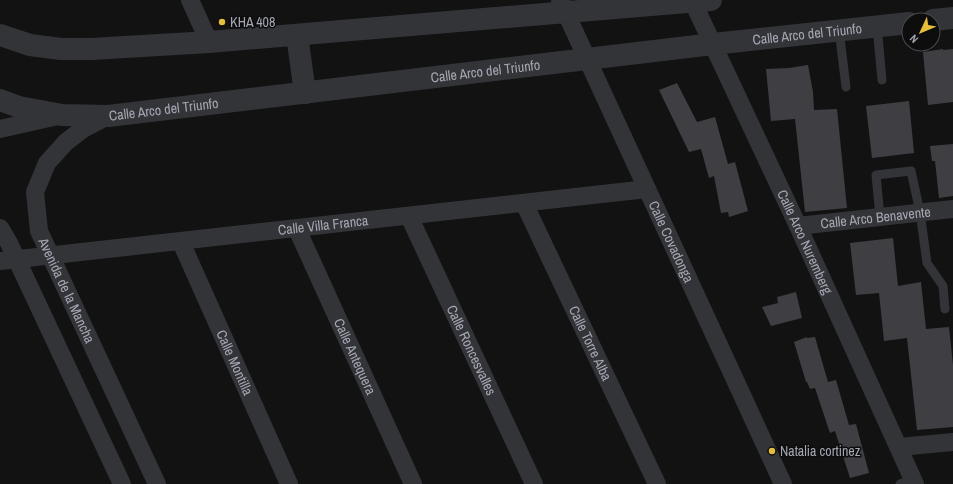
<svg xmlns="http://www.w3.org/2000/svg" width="953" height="484" font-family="'Archivo Narrow',sans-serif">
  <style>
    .building { fill: #3f3f43 }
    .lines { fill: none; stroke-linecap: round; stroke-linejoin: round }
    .service { stroke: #333438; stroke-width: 9 }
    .minor { stroke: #333438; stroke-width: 18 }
    .tertiary { stroke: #333438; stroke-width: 22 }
    .poi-dot { fill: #e4be3a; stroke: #0d0d0e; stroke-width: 1.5 }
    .labels { text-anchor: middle; stroke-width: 3; stroke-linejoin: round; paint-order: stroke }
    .poi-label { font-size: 14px; fill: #a5a7b3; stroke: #0d0d0e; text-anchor: start }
    .street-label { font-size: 14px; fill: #a5a7b3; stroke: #0d0d0e }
  </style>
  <rect width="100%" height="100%" fill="#121213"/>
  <path class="building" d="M943,49V50L953,49V102L928,105L923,52Z
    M808,65L813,92L814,110L837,109L847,208L805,212L795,119L771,121L766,69L789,68Z
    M677,83L697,122L715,117L728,164L735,162L748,211L729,217L728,212L721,213L714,176L709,178L701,149L689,152L659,90Z
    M909,101L914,153L872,158L866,106Z
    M953,144V196L939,198L935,161H932L930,146Z
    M893,238L898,286L921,282L926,329L949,327L953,365V427L917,430L907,338L884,341L879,293L856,295L850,243Z
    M796,292L802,318L771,326L762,307L778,303L777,297Z
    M807,337V338L815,337L828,382L836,380L849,425L856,424L869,473L850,478L835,431L830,433L815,388L810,389L807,382H806L794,342Z"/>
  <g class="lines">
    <path class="service" d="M877,26L882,80
      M839,30L846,87
      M880,217L876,175L911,171L920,212L927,263L943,286L945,309
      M900,484L913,479"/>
    <g class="minor">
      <path d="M190,0L209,42"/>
      <path id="s1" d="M560,0L783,484"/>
      <path id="s2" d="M692,0L798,226L915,484"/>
      <path id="s3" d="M108,116L83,129L66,142L47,163L35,192L39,231L157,484"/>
      <path d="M0,129L58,116"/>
      <path id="s4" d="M524,203L657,484"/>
      <path id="s5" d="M409,216L534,484"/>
      <path id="s6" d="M798,226L953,209"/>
      <path d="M0,228L9,243L122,484"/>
      <path id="s7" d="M297,229L413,484"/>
      <path id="s8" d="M181,242L289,484"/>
      <path id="s9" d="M0,261L647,189"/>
      <path d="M899,447L953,442"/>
    </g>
    <g class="tertiary">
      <path d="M933,20L953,18"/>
      <path d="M0,35L30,45L61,49H92L209,42L711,0"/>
      <path d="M297,35L305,93"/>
      <path id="s10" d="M0,100L19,107L62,115L108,116L713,44L909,23"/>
    </g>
  </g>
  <g class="poi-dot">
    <circle cx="222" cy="22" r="4"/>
    <circle cx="772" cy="451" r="4"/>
  </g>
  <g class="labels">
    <g class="poi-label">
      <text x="230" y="27">KHA 408</text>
      <text x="780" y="456">Natalia cortinez</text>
    </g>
    <g class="street-label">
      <text dy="5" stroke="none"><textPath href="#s10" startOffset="814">Calle Arco del Triunfo</textPath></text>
      <text dy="5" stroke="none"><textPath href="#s10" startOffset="490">Calle Arco del Triunfo</textPath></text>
      <text dy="5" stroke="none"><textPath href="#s10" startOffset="166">Calle Arco del Triunfo</textPath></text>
      <text dy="5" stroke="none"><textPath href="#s6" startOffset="78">Calle Arco Benavente</textPath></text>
      <text dy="5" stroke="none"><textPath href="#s9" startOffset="325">Calle Villa Franca</textPath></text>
      <text dy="5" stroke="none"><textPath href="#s2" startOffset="267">Calle Arco Nuremberg</textPath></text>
      <text dy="5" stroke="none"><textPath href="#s1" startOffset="266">Calle Covadonga</textPath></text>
      <text dy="5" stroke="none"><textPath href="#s3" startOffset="214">Avenida de la Mancha</textPath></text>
      <text dy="5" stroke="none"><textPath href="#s4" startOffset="155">Calle Torre Alba</textPath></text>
      <text dy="5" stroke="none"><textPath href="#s5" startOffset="148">Calle Roncesvalles</textPath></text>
      <text dy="5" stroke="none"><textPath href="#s7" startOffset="140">Calle Antequera</textPath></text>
      <text dy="5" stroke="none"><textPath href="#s8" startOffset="132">Calle Montilla</textPath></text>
    </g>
  </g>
  <g transform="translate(921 32) rotate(226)"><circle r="19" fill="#0d0d0e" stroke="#4a4b50"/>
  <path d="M0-3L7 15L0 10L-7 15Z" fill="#e4be3a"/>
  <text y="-6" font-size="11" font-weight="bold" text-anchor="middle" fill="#a5a7b3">N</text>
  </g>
</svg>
